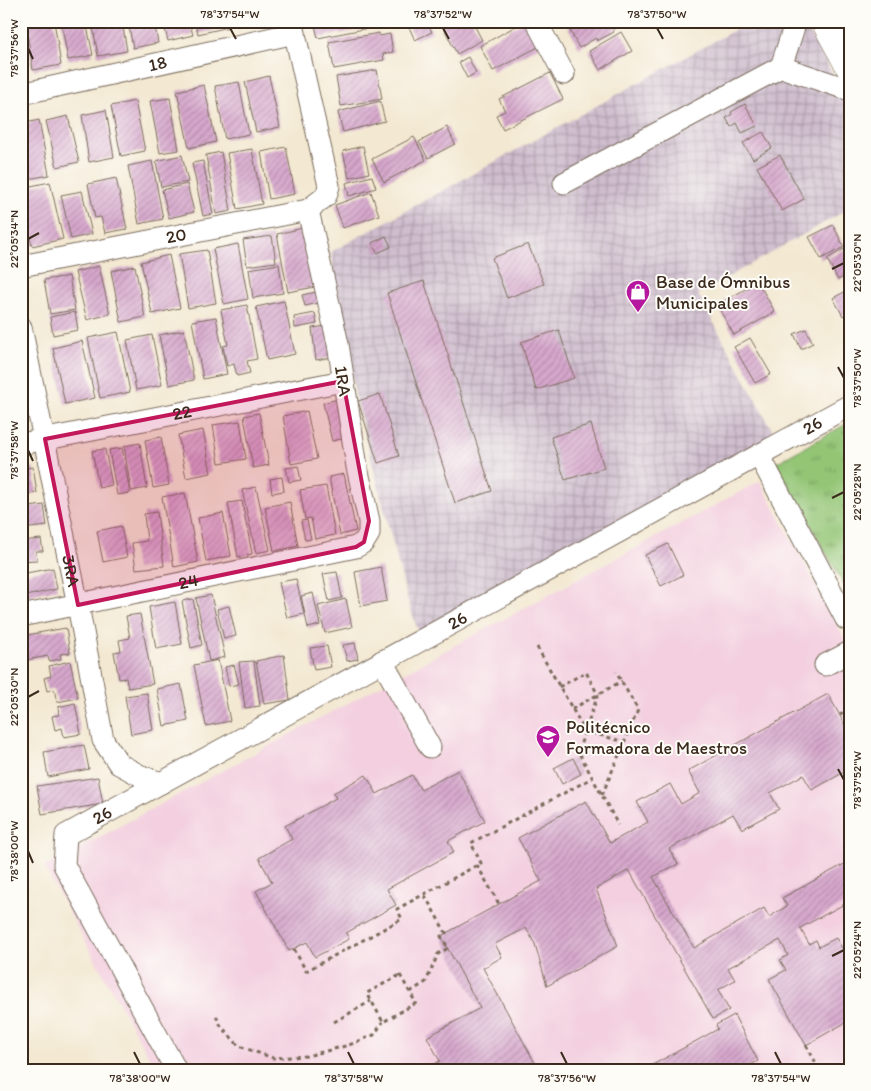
<svg xmlns="http://www.w3.org/2000/svg" width="871" height="1091" font-family="Itim,sans-serif">
  <style>
    .built { fill: #f3cfdf }
    .industrial { fill: url(#industrial-grid) }
    .grass { fill: url(#grass-tufts); stroke: #67784a }
    .building { fill: url(#building-hatch) }
    .lines { fill: none; stroke-linecap: round; stroke-linejoin: round }
    .minor-casing { stroke: #7b6c5d; stroke-width: 23 }
    .major-casing { stroke: #7b6c5d; stroke-width: 29 }
    .path { stroke: #7b6c5d; stroke-width: 3; stroke-dasharray: 4 4; stroke-linecap: butt }
    .minor { stroke: #fff; stroke-width: 21 }
    .major { stroke: #fff; stroke-width: 28 }
    .marked { fill: #c2185b; fill-opacity: 0.2; stroke: #c2185b; stroke-width: 4; stroke-linejoin: round }
    .ticks { fill: none; stroke: #3b2a1e; stroke-width: 2 }
    .labels { text-anchor: middle; stroke-width: 4; stroke-linejoin: round; paint-order: stroke }
    .street-label { font-size: 18px; fill: #3b2a1e; stroke: #fdfcf7 }
    .poi-label { font-size: 18px; fill: #3b2a1e; stroke: #fdfcf7; text-anchor: start }
    .neatline { fill: none; stroke: #3b2a1e; stroke-width: 2 }
    .ticks-label { font-size: 12px; text-anchor: middle; fill: #3b2a1e }
  </style>
  <defs>
    <pattern id="industrial-grid" width="8" height="8" patternUnits="userSpaceOnUse" patternTransform="scale(1.25)"><rect width="8" height="8" fill="#cfbdce"/><path d="M0 4h8M4 0v8" fill="none" stroke="#a99aa7"/></pattern>
    <pattern id="grass-tufts" width="24" height="20" patternUnits="userSpaceOnUse" patternTransform="scale(1.25)"><rect width="24" height="20" fill="#93c575"/><path d="M3 7l-1-3M5 7V3M7 7l1-3M15 17l-1-3M17 17v-4M19 17l1-3" fill="none" stroke="#79a05f"/></pattern>
    <pattern id="building-hatch" width="6" height="6" patternUnits="userSpaceOnUse" patternTransform="scale(1.25)"><rect width="6" height="6" fill="#d7a8cd"/><path d="M-1 1l2-2M0 6l6-6M5 7l2-2" fill="none" stroke="#b089a6"/></pattern>
  </defs>
  <rect width="100%" height="100%" fill="#fdfcf7"/>
  <filter id="ink" filterUnits="userSpaceOnUse"><feTurbulence type="fractalNoise" baseFrequency=".02" numOctaves="2"/><feDisplacementMap in="SourceGraphic" scale="10" xChannelSelector="R" yChannelSelector="G"/><feConvolveMatrix kernelMatrix="1 2 1 2 8 2 1 2 1" color-interpolation-filters="sRGB"/></filter>
  <filter id="wash" filterUnits="userSpaceOnUse"><feTurbulence type="fractalNoise" baseFrequency=".0096" numOctaves="4" result="noise"/><feDisplacementMap in="SourceGraphic" scale="20" xChannelSelector="R" yChannelSelector="G"/><feGaussianBlur stdDeviation="1.12" result="paint"/><feColorMatrix in="noise" values="0 0 0 0 0 0 0 0 0 0 0 0 0 0 0 0 0 1.4 0 .05"/><feComposite in="paint" operator="in"/></filter>
  <g filter="url(#wash)">
    <rect width="100%" height="100%" fill="#f3e8d1"/>
    <path class="built" d="M760,481L850,649V1070H156L44,867Z"/>
    <path class="industrial" d="M751,21H803L850,105V208L698,294L775,435L420,637L407,598L356,400L331,252Z"/>
    <path class="grass" d="M850,422V596L776,463Z"/>
    <g id="blocks">
      <path class="building" d="M25,21H54L61,65L33,70Z
        M61,21H86L93,55L68,60Z
        M92,21H122L127,51L98,56Z
        M128,21H154L158,43L133,48Z
        M163,21H189L193,35L168,41Z
        M195,21H228L229,27L198,34Z
        M236,21H255V22L237,26Z
        M314,21H367L369,28L318,38Z
        M406,21H426L432,32L415,40Z
        M440,21H472L482,40L457,54Z
        M525,21H527L540,46L493,71L480,46Z
        M565,21H619L621,25L613,30L614,32L597,41L596,38L579,48Z
        M621,32L632,51L600,70L589,51Z
        M379,33V36L390,34L393,52L383,54L384,60L334,69L329,42Z
        M21,36L28,71L21,72Z
        M468,57L476,73L467,78L459,62Z
        M377,70L382,99L341,106L336,77Z
        M550,73L563,99L503,129L496,115L505,111L499,99Z
        M269,76L280,127L256,132L245,82Z
        M239,82L249,134L225,139L215,86Z
        M204,85L216,142L189,148L177,91Z
        M170,98L179,150L160,153L150,101Z
        M135,101L145,151L121,156L111,106Z
        M380,101L385,121L343,132L338,112Z
        M745,104L757,126L742,133L737,123L731,127L726,118L732,114L731,112Z
        M106,110L114,157L89,162L82,115Z
        M68,116L79,162L57,167L46,121Z
        M39,120L49,175L23,180L21,124Z
        M447,127L455,144L428,158L419,142Z
        M763,132L772,148L753,159L743,143Z
        M414,137L426,160L384,182L372,159Z
        M363,146L369,173L349,178L343,151Z
        M286,147L295,194L269,199L261,152Z
        M252,149L262,204L237,209L227,153Z
        M221,152L231,211L216,214L206,155Z
        M182,155L188,182L161,187L156,161Z
        M780,155L804,199L782,211L757,167Z
        M152,161L163,219L139,224L128,166Z
        M203,161L213,214L203,216L192,163Z
        M372,176L376,188L349,196L346,183Z
        M116,178L127,229L105,233L101,217L95,218L88,184Z
        M50,182L63,239L32,246L21,199V188Z
        M187,184L194,212L169,218L162,190Z
        M82,191L92,234L71,239L61,195Z
        M371,192L379,215L343,228L335,205Z
        M833,225L844,247L821,259L809,237Z
        M303,228L315,287L288,292L277,234Z
        M272,236L276,262L247,266L243,240Z
        M386,236L391,247L377,253L372,243Z
        M238,244L248,299L224,304L213,249Z
        M528,244L544,284L507,298L492,258Z
        M844,249L850,260V274L838,280L827,259Z
        M207,250L216,303L188,308L179,254Z
        M169,255L180,308L152,314L141,262Z
        M279,264L283,293L253,298L249,269Z
        M99,266L110,314L87,320L75,272Z
        M135,266L145,317L121,322L111,271Z
        M69,276L75,310L50,314L44,280Z
        M424,281L492,491L455,503L387,293Z
        M758,282L775,312L734,335L717,305Z
        M850,289V312L843,316L833,298Z
        M321,291L324,302L305,306L302,295Z
        M284,301L295,354L267,360L256,307Z
        M247,305L257,359L247,361L250,373L237,376L234,364L227,366L223,346L228,345L221,310Z
        M75,312L78,330L53,335L50,317Z
        M315,313L317,324L295,328L294,317Z
        M216,317L227,374L203,379L192,321Z
        M327,326L332,357L316,360L312,328Z
        M806,329L813,343L801,349L794,334Z
        M184,330L194,380L169,385L159,335Z
        M559,330L574,378L536,390L521,342Z
        M118,332L130,392L100,398L88,338Z
        M152,335L162,385L136,390L127,340Z
        M750,338L771,374L755,383L734,347Z
        M82,341L95,398L65,404L53,348Z
        M380,394L399,456L378,463L358,401Z
        M21,398L26,416L21,417Z
        M338,399L346,438L332,441L323,403Z
        M307,411L317,459L291,464L283,416Z
        M259,413L269,465L253,468L244,416Z
        M240,421L246,459L219,463L213,425Z
        M591,424L604,468L565,480L551,437Z
        M203,430L211,473L186,478L178,435Z
        M161,437L169,485L153,488L145,440Z
        M140,443L147,488L131,491L124,446Z
        M122,448L130,493L117,495L109,450Z
        M105,449L112,485L99,488L92,451Z
        M298,466L301,480L289,482L286,468Z
        M33,467L37,493L21,495V469Z
        M344,474L356,531L340,535L329,477Z
        M282,477L284,491L272,493L270,479Z
        M326,486L335,535L315,539L311,518L305,519L300,490Z
        M256,487L270,550L256,553L242,490Z
        M185,493L198,562L174,567L162,497Z
        M242,501L252,554L238,557L228,503Z
        M290,502L298,546L274,551L265,507Z
        M44,505L47,526L22,529L21,508Z
        M157,512L164,566L136,569L132,543L147,541L144,514Z
        M223,513L231,556L206,561L198,518Z
        M307,520L311,539L305,540L301,521Z
        M121,526L127,557L103,562L97,531Z
        M41,539L43,551H36L37,560L21,561V541Z
        M668,544L683,575L661,586L645,555Z
        M381,567L387,601L361,606L355,572Z
        M53,568L57,589L21,597V574Z
        M337,572L342,598L329,601L323,574Z
        M296,579L304,614L287,618L279,582Z
        M313,593L320,625L308,628L301,596Z
        M211,595L225,657L209,661L196,598Z
        M193,599L202,645L191,648L182,601Z
        M346,599L352,627L325,633L318,606Z
        M175,602L182,644L156,649L149,607Z
        M229,606L236,636L224,639L217,609Z
        M140,614L153,684L128,688L126,678L119,679L114,652L121,651L119,640L130,638L126,616Z
        M66,628L70,653L60,654L61,659L49,661L48,656L21,661V636Z
        M355,643L358,659L347,661L343,645Z
        M327,646L331,667L314,670L310,648Z
        M284,655L290,700L264,704L256,661Z
        M218,660L230,721L206,726L194,665Z
        M70,661L78,698L57,702L54,689L47,691L44,678L51,676L49,666Z
        M254,661L260,706L245,708L239,662Z
        M234,665L239,684L229,686L225,667Z
        M181,684L188,721L164,726L157,689Z
        M147,693L153,730L131,734L125,696Z
        M828,694L850,734V769L812,790L803,775L770,793L779,809L742,829L733,814L669,849L678,864L653,877L694,948L764,908L769,917L787,906L782,898L850,861V901L800,928L809,944L816,940L819,947L836,938L850,961V1020L806,1045L769,979L786,970L780,960L788,955L780,940L728,968L735,980L718,990L729,1010L713,1019L629,870L596,889L618,946L547,986L535,944L526,928L495,944L502,957L483,968L539,1070H424L440,1061L427,1037L480,1008L441,936L541,881L518,838L586,801L610,843L648,822L637,802L670,784L681,804L700,793L688,771Z
        M75,703L81,734L64,737L62,728L55,730L52,716L59,715L58,707Z
        M84,745L89,769L48,777L44,752Z
        M573,758L581,774L562,784L554,768Z
        M458,770L485,821L448,841L454,852L387,889L396,905L346,933L349,939L315,957L307,942L289,951L256,891L272,882L259,858L292,839L285,826L336,798L333,793L366,775L377,794L412,775L421,790Z
        M98,777L103,804L42,814L37,786Z
        M734,1015L758,1061L742,1070H651L649,1067L718,1029L716,1025Z"/>
    </g>
  </g>
  <g filter="url(#ink)">
    <use href="#blocks" fill-opacity="0" stroke="#7b6c5d" stroke-width="1"/>
    <g class="lines">
      <defs>
        <g id="minor">
          <path d="M536,21L564,74"/>
          <path d="M796,21L781,67L850,90"/>
          <path id="s1" d="M21,94L295,33"/>
          <path d="M564,183L781,67"/>
          <path id="s2" d="M21,266L308,210L326,196L329,186L292,21"/>
          <path id="s3" d="M21,327L78,605L103,740L119,764L141,776L161,783"/>
          <path id="s4" d="M21,444L343,381"/>
          <path d="M759,455L846,619"/>
          <path id="s5" d="M21,616L356,547L364,542L369,534V521L357,467L338,344L308,210"/>
          <path d="M382,661L430,747"/>
          <path d="M825,665L850,652"/>
          <path id="s6" d="M176,1070L64,865L66,835L850,405"/>
        </g>
        <path id="major" d="M825,21L850,67"/>
      </defs>
      <use href="#minor" class="minor-casing"/>
      <use href="#major" class="major-casing"/>
      <path class="path" d="M537,647L585,731L625,742
        M559,687L586,672L598,695L578,751L618,825
        M572,709L622,681
        M840,715L850,709
        M602,795L638,710L616,672
        M850,843L845,846L850,855
        M477,865L499,904
        M294,949L306,971L402,919L397,909L481,863L471,843L592,778
        M400,975L416,1003L383,1022L367,993Z
        M410,992L426,982L438,954L448,948L441,936L446,933L424,894
        M216,1016L221,1026L239,1046L273,1058L307,1056L349,1045L374,1035L383,1022
        M847,1021L850,1025
        M334,1022L371,1001
        M806,1045L820,1070"/>
      <use href="#minor" class="minor"/>
      <use href="#major" class="major"/>
    </g>
  </g>
  <path class="marked" d="M343,381L369,521L364,542L356,547L78,605L45,439Z"/>
  <path class="ticks" d="M230,28L236,39M443,28L449,39M657,28L663,39M28,48L33,59M28,239L39,233M832,269L844,263M838,367L844,378M28,450L33,461M832,498L844,492M28,697L39,691M838,769L844,780M28,851L33,863M832,956L844,950M134,1052L140,1064M348,1052L354,1064M561,1052L567,1064M775,1052L781,1064"/>
  <defs>
    <symbol id="shop-pin" viewBox="-11 -11 22 30"><path d="M0 17L-7.5 6A9.5 9.5 0 1 1 7.5 6Z" fill="#b5179e" stroke="#fdfcf7"/><path d="M-5-2.5h2.3a2.7 3.5 0 0 1 5.4 0H5L5.5 6h-11ZM-1.5-2.5h3a1.5 2.3 0 0 0-3 0Z" fill="#fff"/></symbol>
    <symbol id="school-pin" viewBox="-11 -11 22 30"><path d="M0 17L-7.5 6A9.5 9.5 0 1 1 7.5 6Z" fill="#b5179e" stroke="#fdfcf7"/><path d="M0-5L7-2L0 1L-7-2ZM-4 1L0 2.5L4 1V4Q0 6-4 4Z" fill="#fff"/></symbol>
  </defs>
  <g fill-rule="evenodd">
    <use href="#shop-pin" x="624" y="278" width="28" height="38"/>
    <use href="#school-pin" x="534" y="723" width="28" height="38"/>
  </g>
  <g class="labels">
    <g class="street-label">
      <text dy="6" stroke="none"><textPath href="#s1" startOffset="140">18</textPath></text>
      <text dy="6" stroke="none"><textPath href="#s2" startOffset="158">20</textPath></text>
      <text transform="translate(343 381) rotate(81)" y="6">1RA</text>
      <text dy="6" stroke="none"><textPath href="#s4" startOffset="164">22</textPath></text>
      <text dy="6" stroke="none"><textPath href="#s6" startOffset="1115">26</textPath></text>
      <text dy="6" stroke="none"><textPath href="#s3" startOffset="249">3RA</textPath></text>
      <text dy="6" stroke="none"><textPath href="#s5" startOffset="171">24</textPath></text>
      <text dy="6" stroke="none"><textPath href="#s6" startOffset="710">26</textPath></text>
      <text dy="6" stroke="none"><textPath href="#s6" startOffset="305">26</textPath></text>
    </g>
    <g class="poi-label">
      <text x="656" y="288">Base de Ómnibus<tspan x="656" dy="21">Municipales</tspan></text>
      <text x="566" y="733">Politécnico<tspan x="566" dy="21">Formadora de Maestros</tspan></text>
    </g>
  </g>
  <rect width="871" height="1091" fill="none" stroke="#fdfcf7" stroke-width="55"/>
  <rect x="28" y="28" width="816" height="1036" class="neatline"/>
  <g class="ticks-label">
    <text x="230" y="18">78°37'54"W</text>
    <text x="443" y="18">78°37'52"W</text>
    <text x="657" y="18">78°37'50"W</text>
    <text transform="translate(14 48) rotate(-90)" y="4">78°37'56"W</text>
    <text transform="translate(14 239) rotate(-90)" y="4">22°05'34"N</text>
    <text transform="translate(857 263) rotate(-90)" y="4">22°05'30"N</text>
    <text transform="translate(857 378) rotate(-90)" y="4">78°37'50"W</text>
    <text transform="translate(14 450) rotate(-90)" y="4">78°37'58"W</text>
    <text transform="translate(857 492) rotate(-90)" y="4">22°05'28"N</text>
    <text transform="translate(14 697) rotate(-90)" y="4">22°05'30"N</text>
    <text transform="translate(857 780) rotate(-90)" y="4">78°37'52"W</text>
    <text transform="translate(14 851) rotate(-90)" y="4">78°38'00"W</text>
    <text transform="translate(857 950) rotate(-90)" y="4">22°05'24"N</text>
    <text x="140" y="1082">78°38'00"W</text>
    <text x="354" y="1082">78°37'58"W</text>
    <text x="567" y="1082">78°37'56"W</text>
    <text x="781" y="1082">78°37'54"W</text>
  </g>
</svg>
